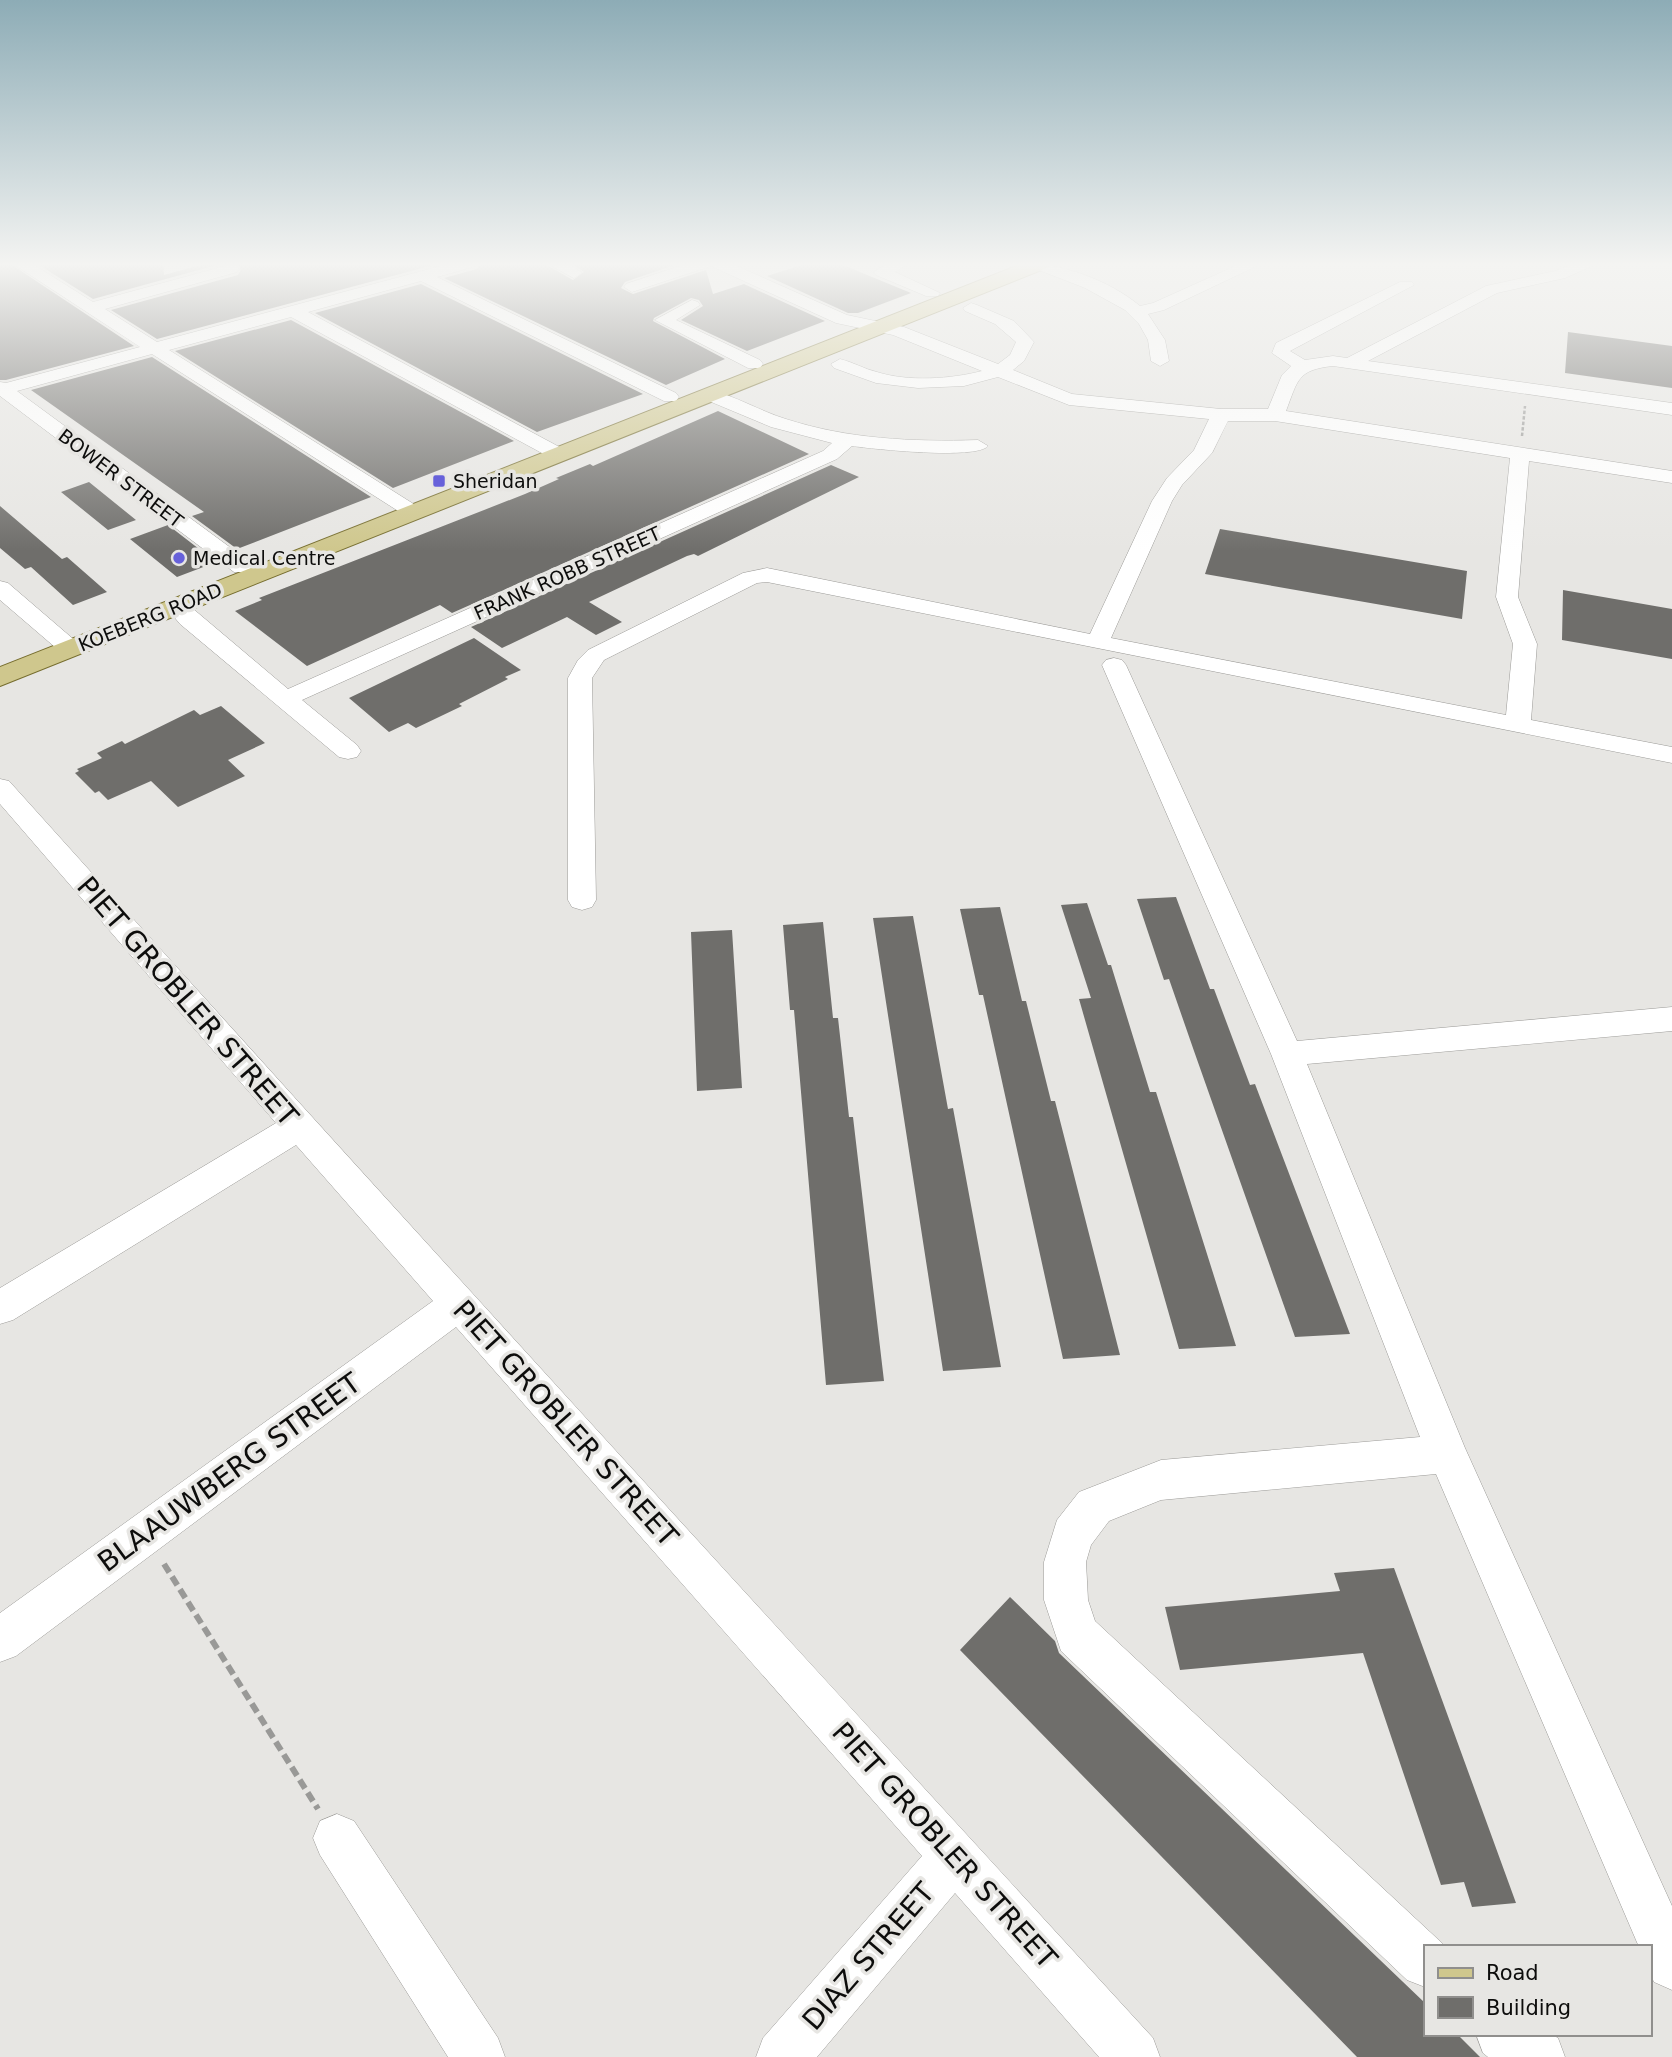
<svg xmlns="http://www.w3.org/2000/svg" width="1672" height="2057" font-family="'DejaVu Sans',sans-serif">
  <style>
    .building { fill: #6f6e6b }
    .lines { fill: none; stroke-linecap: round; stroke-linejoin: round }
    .minor-casing { stroke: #9b9a97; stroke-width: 1 }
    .major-casing { stroke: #766d2e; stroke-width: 2 }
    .path-far1 { stroke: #999997; stroke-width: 2.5; stroke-dasharray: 3.5 2; stroke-linecap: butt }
    .path { stroke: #999997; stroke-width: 6; stroke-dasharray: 10 5; stroke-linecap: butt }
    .minor { fill: #fff; fill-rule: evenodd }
    .major { fill: #cfc78d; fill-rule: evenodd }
    .poi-dot { fill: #6761da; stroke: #e7e6e3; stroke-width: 2.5 }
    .labels { text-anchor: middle; stroke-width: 7; stroke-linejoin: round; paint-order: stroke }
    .far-street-label { font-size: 19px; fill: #0d0d0c; stroke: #e7e6e3 }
    .far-poi-label { font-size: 19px; fill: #0d0d0c; stroke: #e7e6e3; text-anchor: start }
    .near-street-label { font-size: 28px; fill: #0d0d0c; stroke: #e7e6e3 }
  </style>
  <rect width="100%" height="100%" fill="#e7e6e3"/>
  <path class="building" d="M0,263H9L134,346L6,380H0Z
    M36,263H163L164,275L208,263H441L157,339L111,310L238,275L241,270L239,265L224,263L93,299Z
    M481,263H543L573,280L584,272L572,263H680L625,282L621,288L633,294L706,270L713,294L744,284L825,321L747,351L681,320L703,306L699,300L691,298L654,318L653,321L725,359L666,385L444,278L477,269Z
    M808,263H838L911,293L858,313H848L767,276Z
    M421,284L643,394L537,432L315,313Z
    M291,320L514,441L393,488L175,351Z
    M1568,332L1672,346V388L1565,373Z
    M152,357L371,497L237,549L192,516L204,512L31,390Z
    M718,411L809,454L452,613L440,605L307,666L235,611L262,600L259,598L525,494L559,479L556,478L590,464L593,466Z
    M831,465L859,477L698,556L694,554L687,556L589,602L622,622L596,635L567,617L502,648L471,627Z
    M89,482L136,520L108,530L61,492Z
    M0,506L62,559L67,557L107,592L73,605L31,567L25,569L0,548Z
    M168,525L212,559L202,563L206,566L177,577L130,539Z
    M1220,529L1467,571L1462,619L1205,574Z
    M1563,590L1672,609V659L1562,640Z
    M474,638L521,670L505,677L508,679L459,704L462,706L416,728L408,723L389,732L349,698Z
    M221,706L265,743L228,760L245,776L178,807L151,781L108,800L99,791L95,793L75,773L79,771L77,769L102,758L97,753L122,741L125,744L194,710L200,715Z
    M1176,897L1210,989H1214L1250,1085L1255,1084L1350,1334L1295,1337L1194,1051L1169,979L1164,980L1137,899Z
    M1087,903L1108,965H1111L1150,1092H1156L1236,1346L1179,1349L1079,999L1091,998L1061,905Z
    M1000,907L1022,1001H1026L1051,1101H1055L1120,1355L1063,1359L983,995H979L960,909Z
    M913,916L948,1109L953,1108L1001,1367L943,1371L873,918Z
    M823,922L833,1018H838L849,1117H853L884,1381L826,1385L794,1010H790L783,925Z
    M732,930L742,1088L697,1091L691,932Z
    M1394,1568L1516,1903L1472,1907L1464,1882L1441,1885L1363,1653L1180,1670L1165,1607L1340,1591L1334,1573Z
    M1010,1597L1055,1641L1059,1653L1425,2003V2034H1457L1480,2057H1357L960,1650Z"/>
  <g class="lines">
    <defs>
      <path id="minor" d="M12,263H31L93,302L225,266H237L239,269L237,272L105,309L157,342L452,263H479L476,266L437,277L676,393L679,397L676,401H664L421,281L308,312L565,450L568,454L565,458H551L291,317L169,350L420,508L423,512L420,516H406L152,354L17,391L250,562L253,567L250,572H234L0,396V382L6,383L140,347Z
        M546,263H567L582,273L574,278Z
        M689,263H730L847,315L904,327L998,364L1010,355L1016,342L995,324L965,311L963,308L971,303L977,305L1014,321L1034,342L1024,361L1013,370L1072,394L1221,409H1268L1282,375L1291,366L1272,353L1276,343L1400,282H1412L1414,285L1290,351L1305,360L1333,356L1347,358L1486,286L1555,271L1576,263H1599L1565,278L1497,293L1368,361L1672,403V415L1333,366C1297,370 1298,380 1286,411L1672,471V483L1529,461L1518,597L1537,644L1531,720L1672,747V763L767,582L757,583L604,660L592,678L596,900L592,907L582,910L572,907L568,900V678L578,660L588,650L743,573L767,568L1090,634L1152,501L1167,478L1194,450L1209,419L1069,405L998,377L964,386L918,388L876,383L834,368L831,364L840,359C853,362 864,369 877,372C908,382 951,379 982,371L893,335L836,323L711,266L632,292L624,287L626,284ZM1228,421H1275L1510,458L1496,597L1513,644L1506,715L1111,638L1172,501L1182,485L1212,453Z
        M888,263H909L895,272L940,293L938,296H926L876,275L874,272Z
        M1021,263C1061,263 1109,280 1140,306L1153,303L1242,263H1263L1164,310L1148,314L1165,340L1169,361L1160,366L1151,361L1148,340L1139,324L1125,310L1085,288Z
        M692,300L698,302L700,305L676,320L760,360L763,364L760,368H748L655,320Z
        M710,390C736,396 760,411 786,419C848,439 912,442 978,440L988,446C976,460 873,449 852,446L837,459L302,700L357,745L361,751L357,757L348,759L339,757L180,624L166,607L169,602H185L288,689L823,451L832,443L771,427L704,399L701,395Z
        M0,581L8,583L79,644L83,649L79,654H63L0,600Z
        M1114,658L1122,660L1126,665L1297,1041L1672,1007V1031L1307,1064L1465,1448L1672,1906V1990L1654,1982L1649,1971V1947H1639L1436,1474L1161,1500L1109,1521L1091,1545L1086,1562L1088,1600L1095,1621L1443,1944L1444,1947H1425V1987L1407,1980L1061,1651L1044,1600V1562L1057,1520L1079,1492L1161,1460L1420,1437L1271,1054L1102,665L1106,660Z
        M0,779L9,781C388,1203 771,1621 1153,2038L1160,2057H1099L955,1893L817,2057H756L763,2038L922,1856L456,1327L16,1656L0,1662V1613L433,1301L296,1145L13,1320L0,1324V1288L276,1123L0,804Z
        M337,1814L354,1821L498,2038L505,2057H448L320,1855L313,1838L320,1821Z
        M1476,2034H1550L1558,2038L1565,2057H1488L1483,2053Z"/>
      <path id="major" d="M1024,263H1051L1049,267L0,686V667Z"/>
    </defs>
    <use href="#minor" class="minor-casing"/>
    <use href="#major" class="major-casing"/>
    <path class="path-far1" d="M1522,436L1525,406"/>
    <path class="path" d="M164,1564L318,1809"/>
    <use href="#minor" class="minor"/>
    <use href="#major" class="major"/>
  </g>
  <linearGradient id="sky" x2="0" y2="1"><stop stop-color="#8dacb6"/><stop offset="0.48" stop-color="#f4f4f2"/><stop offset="1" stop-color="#f4f4f2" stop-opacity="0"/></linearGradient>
  <rect width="1672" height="551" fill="url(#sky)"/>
  <g class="poi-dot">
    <rect x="432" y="474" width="14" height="14" rx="3.5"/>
    <circle cx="179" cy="558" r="7"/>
  </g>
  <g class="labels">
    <g class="far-street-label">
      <text transform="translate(121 478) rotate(37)" y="7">BOWER STREET</text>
      <text transform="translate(567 573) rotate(-24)" y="7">FRANK ROBB STREET</text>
      <text transform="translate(150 617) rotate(-22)" y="7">KOEBERG ROAD</text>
    </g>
    <g class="far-poi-label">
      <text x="453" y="488">Sheridan</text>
      <text x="193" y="565">Medical Centre</text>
    </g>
    <g class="near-street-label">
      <text transform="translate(188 1001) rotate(49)" y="10">PIET GROBLER STREET</text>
      <text transform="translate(566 1423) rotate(48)" y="10">PIET GROBLER STREET</text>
      <text transform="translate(229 1472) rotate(-36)" y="10">BLAAUWBERG STREET</text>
      <text transform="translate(945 1845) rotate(48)" y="10">PIET GROBLER STREET</text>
      <text transform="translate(868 1956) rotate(-49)" y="10">DIAZ STREET</text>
    </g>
  </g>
  <rect x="1424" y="1945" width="228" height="91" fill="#e7e6e3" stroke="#908f8d" stroke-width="2"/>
  <rect x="1438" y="1968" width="35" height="10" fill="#cfc78d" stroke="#908f8d" stroke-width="2"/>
  <text x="1486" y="1980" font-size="21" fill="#0d0d0c">Road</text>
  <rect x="1438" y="1997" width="35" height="21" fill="#6f6e6b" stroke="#908f8d" stroke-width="2"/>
  <text x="1486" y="2015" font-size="21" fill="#0d0d0c">Building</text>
</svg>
